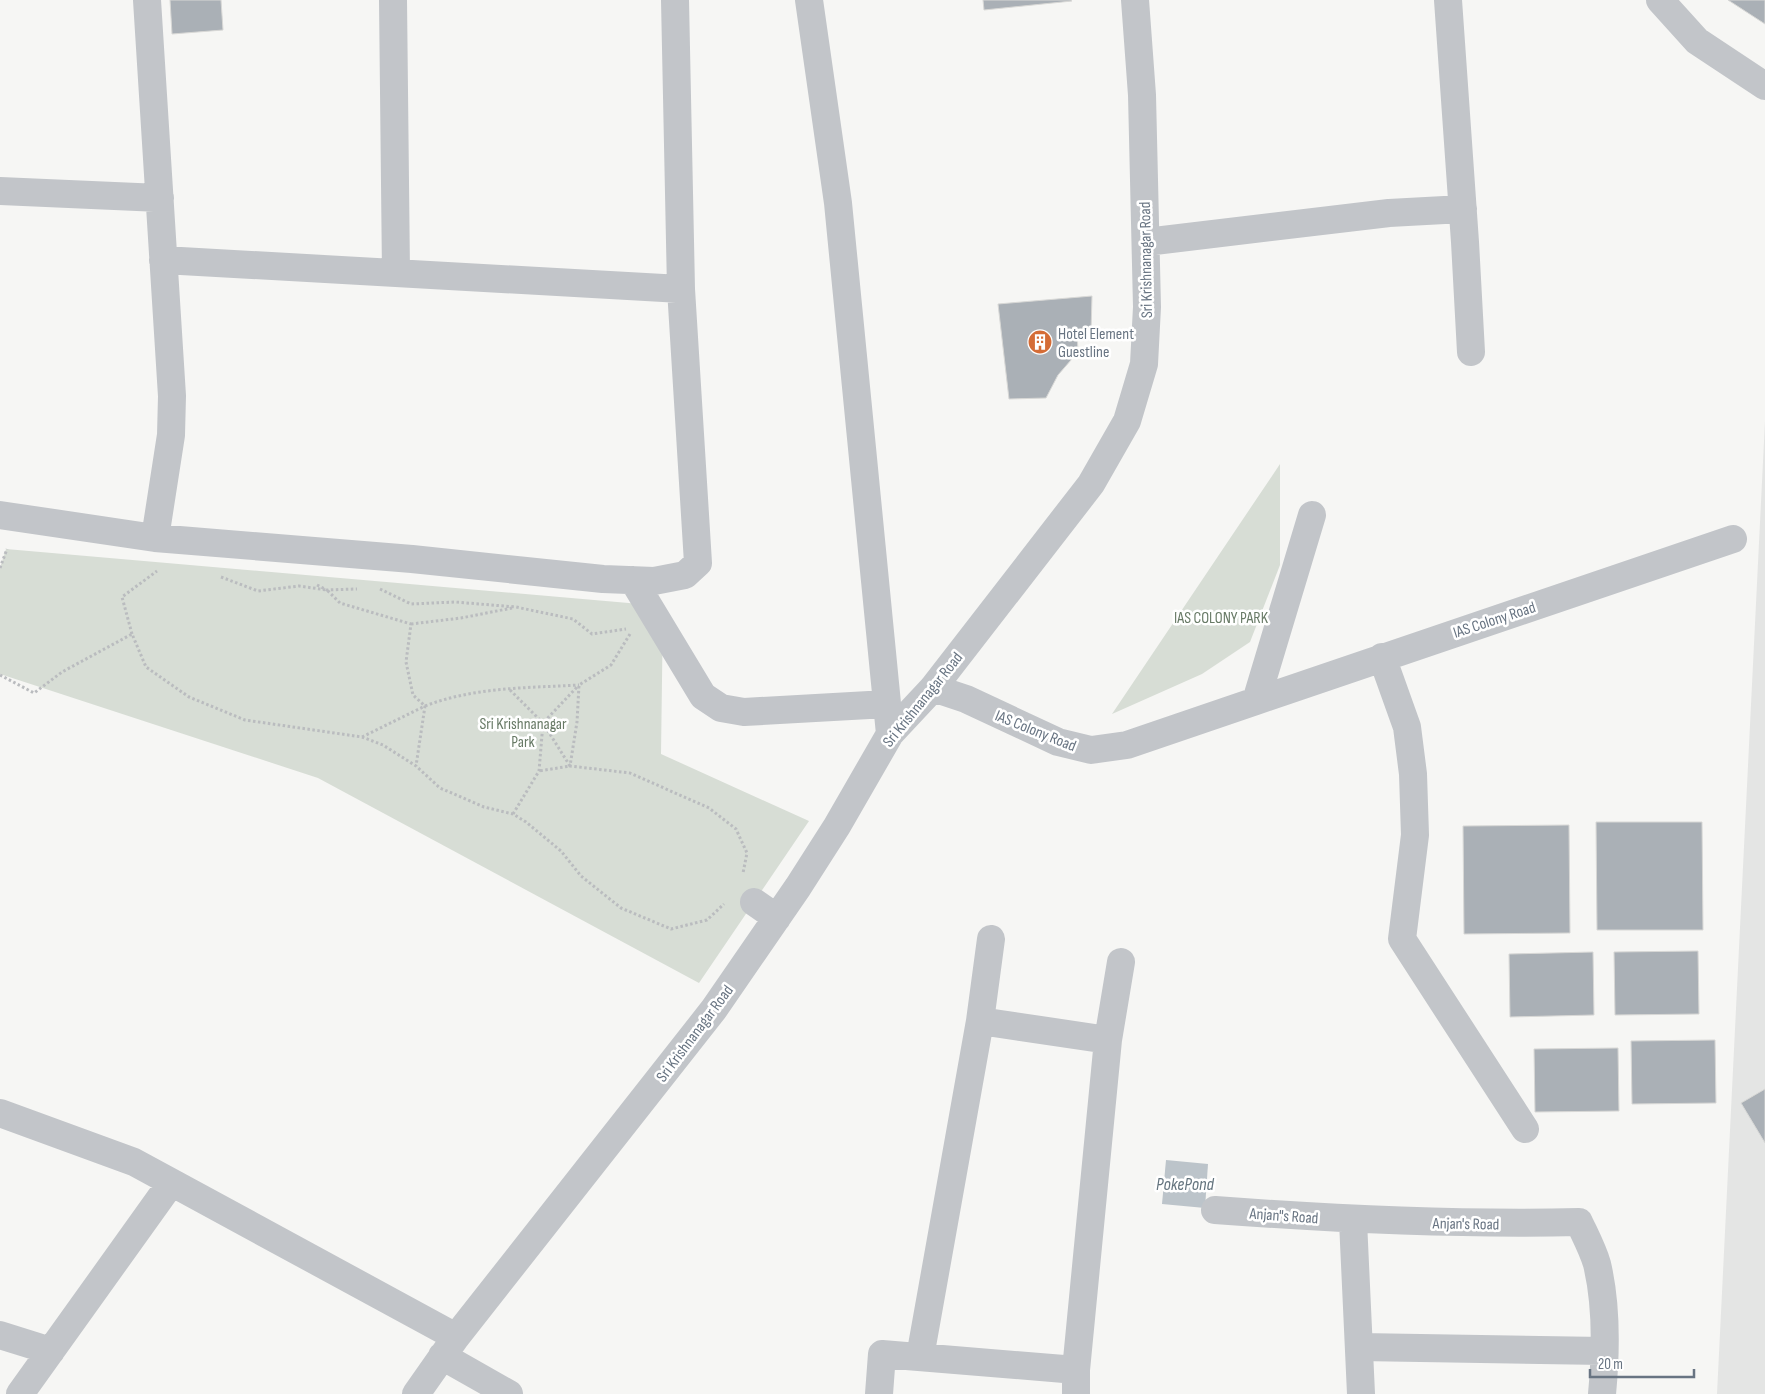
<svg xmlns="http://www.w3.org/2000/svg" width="1765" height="1394" font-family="'Sofia Sans Condensed',sans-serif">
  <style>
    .built { fill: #e4e5e4 }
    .green { fill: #d7ddd5 }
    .water { fill: #bcc4ca }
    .building { fill: #aab0b6; stroke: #d8d8d6 }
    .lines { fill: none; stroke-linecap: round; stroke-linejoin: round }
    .path { stroke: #babcbf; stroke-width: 3; stroke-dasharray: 2.5 2.5; stroke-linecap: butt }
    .minor { stroke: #c2c5c9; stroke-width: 28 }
    .labels { text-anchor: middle; stroke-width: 5; stroke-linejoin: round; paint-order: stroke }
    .street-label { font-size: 16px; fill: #687482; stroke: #fff }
    .poi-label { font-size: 16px; fill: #687482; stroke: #fff; text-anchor: start }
    .park-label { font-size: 16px; fill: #687a66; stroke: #fff }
    .water-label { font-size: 18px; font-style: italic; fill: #64747e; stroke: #fff }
  </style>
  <rect width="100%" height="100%" fill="#f6f6f4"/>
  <path class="built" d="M1765,421V1394H1717Z"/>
  <path class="green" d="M1280,464V565L1250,642L1202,674L1112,714Z
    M6,549L663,606L661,754L809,821L699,983L318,778L0,674V568Z"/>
  <path class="water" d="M1166,1160L1208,1164L1205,1208L1162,1204Z"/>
  <path class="building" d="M170,0H221L223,30L172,34Z
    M983,0H1071L1072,1L984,10Z
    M1728,0H1765V24Z
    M1092,296L1091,332L1077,331L1078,352L1058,375L1046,398L1009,399L998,304Z
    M1596,822H1702L1703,930H1597Z
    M1569,825L1570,933L1464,934L1463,826Z
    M1698,951L1699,1014L1615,1015L1614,952Z
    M1593,952L1594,1015L1510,1017L1509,954Z
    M1715,1040L1716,1103L1632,1104L1631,1041Z
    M1618,1048L1619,1111L1535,1112L1534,1049Z
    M1765,1089V1143L1741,1103Z"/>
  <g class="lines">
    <path class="path" d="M0,568L7,549
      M221,577L258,591L299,586L327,590L340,603L411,624L406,662L413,695L425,706C474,687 527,688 579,685
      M317,585L327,590L357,589
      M380,589L411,604L455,602L516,607L573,619L592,634L626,629
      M411,624L461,618L512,608
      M132,634L122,597L157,571
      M630,634L611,665L579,685L577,722L570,766L630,773L709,808L736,829L747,853L743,873
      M0,675L34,693L62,672L132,634L146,667L189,697L245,720L362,737L383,745L416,766L440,788L484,807L513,814L526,822L561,851L581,876L621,908L671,929L707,920L724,904
      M510,690L543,723L570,766L539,771
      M362,737L425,706L416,766
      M513,814L539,771L543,723L578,686"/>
    <path class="minor" d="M147,0L172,396L171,435L155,538
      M393,0L396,273
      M809,0L838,203L890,734
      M1448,0L1465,242L1471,352
      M1660,0L1697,41L1765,86
      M0,191L160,198
      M1146,242L1389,213L1463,209
      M163,260L681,289
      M0,515L155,538L412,559L603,579L654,581L685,575L698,563L681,289L675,0
      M633,580L703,696L721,708L744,712L887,704
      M1382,657L1407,727L1413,774L1415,835L1402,939L1525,1129
      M933,688L966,699L1058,742L1091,750L1127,745L1256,701L1312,515
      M1256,701L1733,539
      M754,902L777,918
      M980,1021L991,939
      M0,1113L134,1162L456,1337
      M1215,1210C1337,1219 1457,1225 1579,1222C1585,1235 1593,1250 1597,1264C1607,1306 1606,1352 1602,1394
      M1353,1221L1361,1394
      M0,1335L51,1351
      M1360,1347L1604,1351
      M442,1356L509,1394
      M920,1357L980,1021L1108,1040
      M20,1394L171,1183
      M416,1394L456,1337L714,1009L798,887L837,826L890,734L933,688L1091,484L1127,421L1144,364L1147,307L1142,95L1135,0
      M879,1394L882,1354L1076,1370
      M1076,1394V1370L1108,1040L1121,962"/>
  </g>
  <defs>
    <symbol id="building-disc" viewBox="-11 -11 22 22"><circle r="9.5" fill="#d46c36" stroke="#fff"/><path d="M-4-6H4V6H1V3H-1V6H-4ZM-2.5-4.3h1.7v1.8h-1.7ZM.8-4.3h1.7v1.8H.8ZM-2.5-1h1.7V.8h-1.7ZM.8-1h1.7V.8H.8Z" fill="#fff"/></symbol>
  </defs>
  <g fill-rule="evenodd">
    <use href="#building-disc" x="1026" y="328" width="28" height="28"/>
  </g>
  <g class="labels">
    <g class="street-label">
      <text transform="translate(1145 260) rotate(-91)" y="6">Sri Krishnanagar Road</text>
      <text transform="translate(1494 619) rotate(-18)" y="6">IAS Colony Road</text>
      <text transform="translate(922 699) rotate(-51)" y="6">Sri Krishnanagar Road</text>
      <text transform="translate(1036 730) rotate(22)" y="6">IAS Colony Road</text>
      <text transform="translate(694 1033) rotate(-53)" y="6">Sri Krishnanagar Road</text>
      <text transform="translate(1284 1215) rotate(4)" y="6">Anjan"s Road</text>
      <text transform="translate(1466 1223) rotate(1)" y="6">Anjan's Road</text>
    </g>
    <g class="poi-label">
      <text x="1058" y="339">Hotel Element<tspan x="1058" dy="18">Guestline</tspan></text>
    </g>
    <g class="park-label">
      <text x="1221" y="623">IAS COLONY PARK</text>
      <text x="523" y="729">Sri Krishnanagar<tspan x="523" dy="18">Park</tspan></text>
    </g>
    <g class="water-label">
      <text x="1185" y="1190">PokePond</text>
    </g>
  </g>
  <path d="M1590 1369v8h104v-8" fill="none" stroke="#687482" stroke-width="2.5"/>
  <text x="1598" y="1369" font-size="15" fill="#687482" stroke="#ffffff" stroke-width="4" paint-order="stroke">20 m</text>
</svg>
